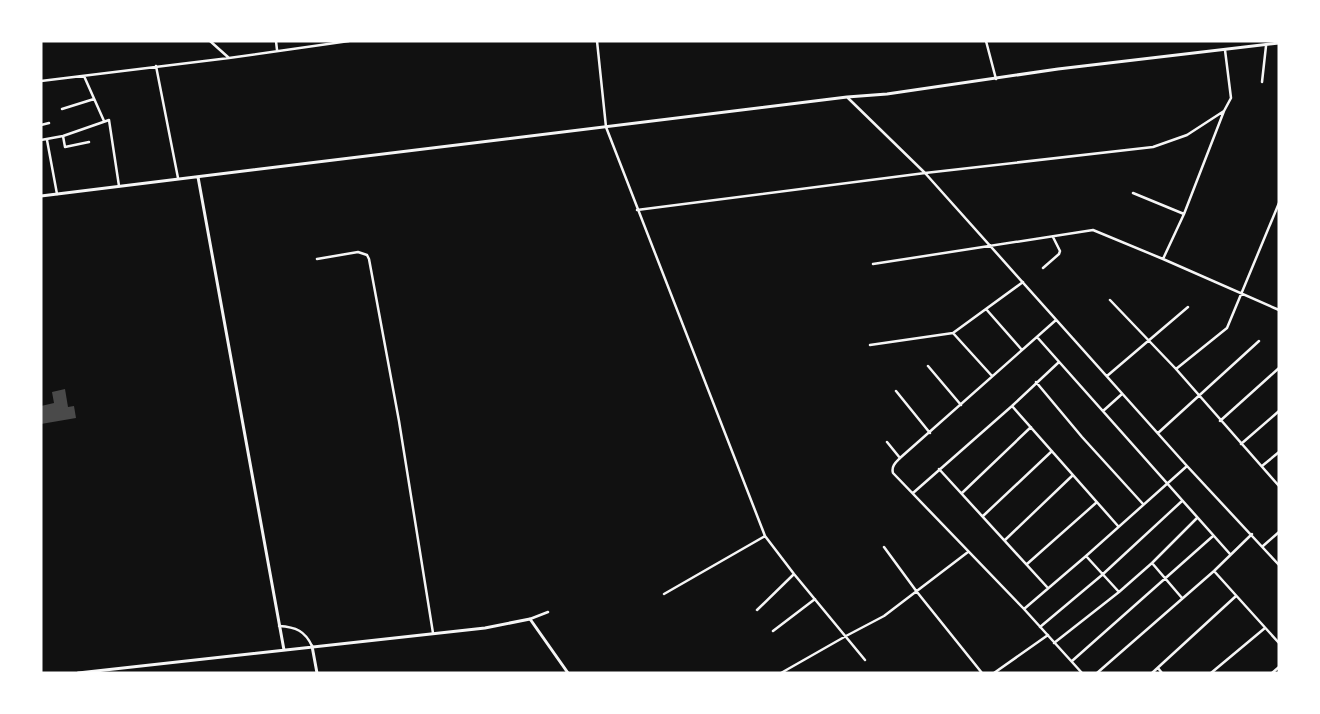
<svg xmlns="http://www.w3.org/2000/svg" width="1320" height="714" font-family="'Space Grotesk',sans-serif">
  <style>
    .building { fill: #4a4a4a }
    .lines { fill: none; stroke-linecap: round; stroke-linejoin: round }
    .minor { stroke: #f5f5f5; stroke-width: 2.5 }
    .tertiary { stroke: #f5f5f5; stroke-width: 3 }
  </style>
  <rect width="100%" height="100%" fill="#111"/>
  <path class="building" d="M65,389L68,407L74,406L76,418L41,424V406L54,403L52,392Z"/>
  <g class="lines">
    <path class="minor" d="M210,41L229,58
      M276,41L277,50
      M597,41L606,127L765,536L794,574L865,660
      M986,41L996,79
      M156,66L178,178
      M84,76L104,121
      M41,81L229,58L349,41
      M1262,82L1266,46
      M848,98L925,173L1187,466L1279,565
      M62,109L94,99
      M41,125L49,123
      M63,136L65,147L89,142
      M41,140L63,136L109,120L119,186
      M47,140L57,194
      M1133,193L1184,214
      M637,210L925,173L1153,147L1187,135L1224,111
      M317,259L358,252L367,255L369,259L399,421L433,633
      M1163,259L1184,214L1224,111L1231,98L1225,50
      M873,264L1093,230L1163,259L1279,310
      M1043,268L1059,254L1060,251L1053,237
      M1110,300L1176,369L1279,486
      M986,309L1022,350
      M1056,320L900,458C896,462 891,466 893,473L1024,609L1082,673
      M953,333L992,376
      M1037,337L1230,554
      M870,345L953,333L1023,282
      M928,366L961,405
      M1176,369L1227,328L1279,203
      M1107,376L1188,307
      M1036,382L1082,437L1143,504
      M896,391L930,433
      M1012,406L1118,526
      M1103,411L1122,394
      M1220,421L1279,368
      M1158,433L1259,341
      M887,442L900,458
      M1241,444L1279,411
      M1262,466L1279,452
      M939,469L1047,587
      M913,493L1012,406L1059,362
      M962,493L1031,427
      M983,516L1052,451
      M1005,540L1073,475
      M1263,546L1279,532
      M884,547L917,592L982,673
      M1086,556L1119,592
      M1152,563L1182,598
      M1027,564L1097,502
      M1214,571L1279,643
      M664,594L765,536
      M1024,609L1086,556L1187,466
      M757,610L794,574
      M530,619L548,612
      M279,626C296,627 305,631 312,646
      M1040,627L1102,575L1182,501
      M773,631L815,599
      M1054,643L1119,592L1152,563L1197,518
      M1072,661L1213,536
      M1158,668L1162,673
      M781,673L846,636L884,616L968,552
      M994,673L1048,635
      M1097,673L1214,571L1252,534
      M1152,673L1236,596
      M1211,673L1265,628
      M1272,673L1279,667"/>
    <path class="tertiary" d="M198,177L284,650
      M41,196L847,97L887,94L1058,69L1279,43
      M312,646L317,673
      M78,673L485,628L530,619L568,673"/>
  </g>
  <rect width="1320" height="714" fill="none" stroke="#ffffff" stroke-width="85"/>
</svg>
